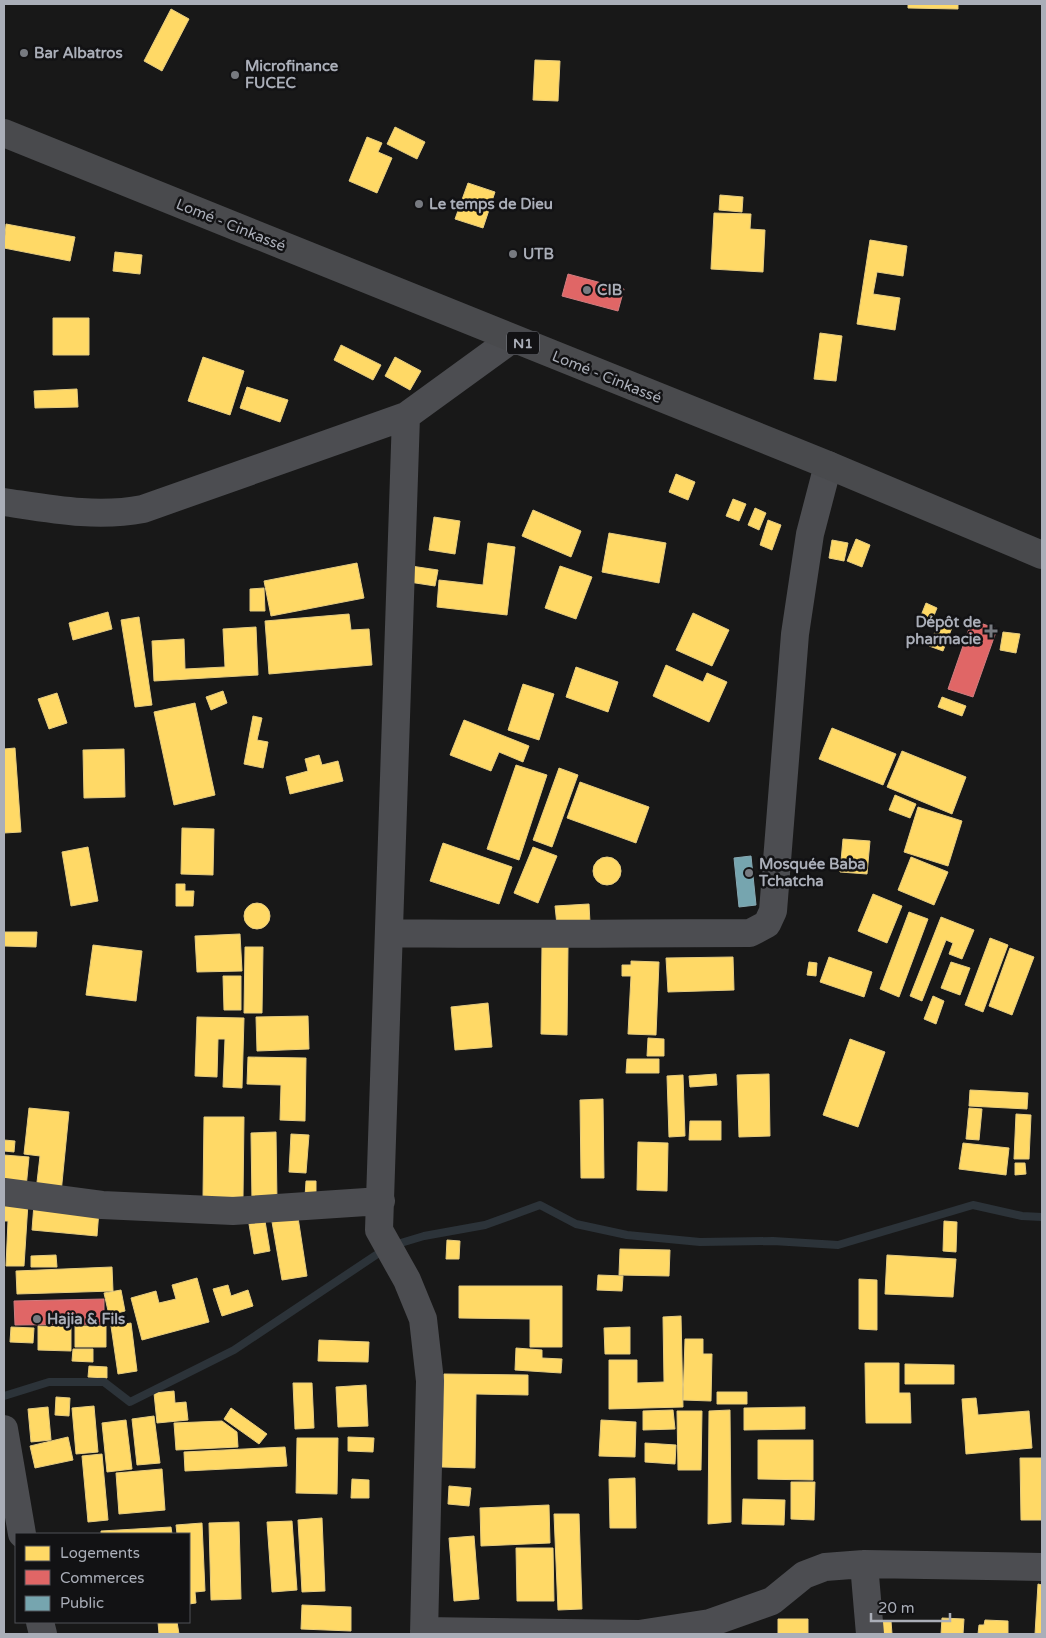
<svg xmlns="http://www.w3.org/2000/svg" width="1046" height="1638" font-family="'Varela Round',sans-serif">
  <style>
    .homes { fill: #ffd966; stroke: #e6cc7f }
    .shops { fill: #e06666; stroke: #d07c7f }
    .public { fill: #76a5af; stroke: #86a8b2 }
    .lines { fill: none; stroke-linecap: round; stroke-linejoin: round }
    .stream { stroke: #2c3339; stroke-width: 8 }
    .minor { stroke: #4c4d51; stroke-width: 28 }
    .trunk { stroke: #494a4d; stroke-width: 28 }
    .poi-dot { fill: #777a80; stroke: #121214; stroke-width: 2 }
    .labels { text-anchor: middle; stroke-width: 5; stroke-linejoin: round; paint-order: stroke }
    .shield { fill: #121214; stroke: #7c7f87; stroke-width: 1 }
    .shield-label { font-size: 14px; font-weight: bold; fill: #aaaeb8 }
    .poi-label { font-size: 15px; font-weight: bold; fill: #aaaeb8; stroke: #121214; text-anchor: start }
    .street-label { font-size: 15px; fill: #aaaeb8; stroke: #121214 }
  </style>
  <rect width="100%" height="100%" fill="#181818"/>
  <path class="homes" d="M908,4H958V9L908,8Z
    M171,9L189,19L162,71L144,61Z
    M535,60L560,61L558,101L533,100Z
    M395,127L425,142L417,159L387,144Z
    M367,137L382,143L378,152L392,158L377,193L349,181Z
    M468,183L495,192L483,228L455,219Z
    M720,195L743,197L742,212L719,210Z
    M714,213L751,214L750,229L765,230L763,272L711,269Z
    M6,224L75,237L70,261L4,248Z
    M870,240L907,246L903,276L877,272L873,294L900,298L895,330L857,324Z
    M115,252L142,255L140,274L113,271Z
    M53,318H89V355H53Z
    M820,333L842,336L836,381L814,379Z
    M341,345L381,365L373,380L334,360Z
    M203,357L244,371L230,415L188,401Z
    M395,357L421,371L410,390L385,376Z
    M247,387L288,400L280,422L240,408Z
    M77,389L78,407L35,408L34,391Z
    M676,474L695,482L688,500L669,492Z
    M733,499L746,504L739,521L726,516Z
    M755,508L766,513L759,530L748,525Z
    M533,510L581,531L571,557L522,536Z
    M434,517L460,521L455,554L429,550Z
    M768,520L781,525L772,550L760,545Z
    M609,533L666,543L659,583L602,572Z
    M856,539L870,545L862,567L847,561Z
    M832,540L848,543L844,561L829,558Z
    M488,543L515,547L507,615L437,607L439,580L483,585Z
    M357,563L364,598L271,616L264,581Z
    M411,566L438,570L435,586L409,582Z
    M560,566L592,577L576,619L545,608Z
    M264,588L265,611H250V589Z
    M926,603L937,608L931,623L920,618Z
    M108,612L112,629L73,640L69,623Z
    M693,613L729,630L712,666L676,650Z
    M349,614L351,630L369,629L372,665L269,674L265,621Z
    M139,617L152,705L135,707L121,620Z
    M940,620L953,625L943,651L929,646Z
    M256,627L258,675L154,681L152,641L184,639L185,669L225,667L223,629Z
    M1003,632L1020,634L1016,653L1000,650Z
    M666,665L703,682L707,673L727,682L709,722L653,696Z
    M576,667L618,682L608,712L566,697Z
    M523,684L554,694L539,740L508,730Z
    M223,691L227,703L211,710L206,697Z
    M57,693L67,723L49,729L38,699Z
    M942,697L966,706L962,716L938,707Z
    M195,703L215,795L174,805L154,712Z
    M253,716L262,718L257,740L268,742L263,768L244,764Z
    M464,720L529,746L523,762L499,752L491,771L450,755Z
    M832,728L896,754L883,785L819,759Z
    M15,748L21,832L4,833V749Z
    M124,749L125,797L84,798L83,750Z
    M902,751L966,777L952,814L887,787Z
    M319,755L322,765L338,761L343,781L290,794L286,777L308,771L305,759Z
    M516,765L547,775L519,860L487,849Z
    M559,768L578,775L552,847L533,840Z
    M580,782L649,807L636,843L567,818Z
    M895,795L916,804L910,818L889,810Z
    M918,807L962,821L948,866L904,852Z
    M182,828L214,829L213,875L181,874Z
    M843,839L870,841L867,874L840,872Z
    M443,843L512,867L499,904L430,881Z
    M88,847L98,901L71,906L62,852Z
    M533,847L557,856L538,903L514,893Z
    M593 871a14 14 0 1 1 28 0a14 14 0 1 1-28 0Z
    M911,857L948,872L934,905L898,890Z
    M176,884H185V891H194L193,906H176Z
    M873,894L902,906L887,943L858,931Z
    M244 916a13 13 0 1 1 26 0a13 13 0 1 1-26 0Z
    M589,904L590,923L557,925L555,906Z
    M909,912L928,919L899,997L880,989Z
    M941,917L974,930L962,959L949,954L953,943L946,940L922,1001L910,996Z
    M4,932H37L36,947L4,946Z
    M240,934L242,971L197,972L195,936Z
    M990,938L1008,945L983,1012L965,1005Z
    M93,945L142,951L136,1001L86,995Z
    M542,945H568L567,1035L541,1034Z
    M245,947H263L262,1013H244Z
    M1010,948L1034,957L1012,1015L989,1006Z
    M733,957L734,990L668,992L666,958Z
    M829,957L872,972L864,997L820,982Z
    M631,961L659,962L656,1035L628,1034L631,976H622V965H631Z
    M809,962L817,963L816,976L807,975Z
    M951,962L970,968L960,995L941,988Z
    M223,976H241V1010H224Z
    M933,996L944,1001L936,1024L924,1019Z
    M488,1003L492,1047L455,1050L451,1007Z
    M308,1016L309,1049L257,1051L256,1017Z
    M197,1017L244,1018L242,1088L223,1087L225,1039H218L217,1077L195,1076Z
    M648,1038L664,1039V1056H647Z
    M850,1039L885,1052L858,1127L823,1115Z
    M248,1057L306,1058L305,1121L280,1120L281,1085L247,1084Z
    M627,1059H659V1073H626Z
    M716,1074L717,1085L690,1087L689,1076Z
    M769,1074L770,1136L739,1137L737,1075Z
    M683,1075L685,1136L669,1137L667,1076Z
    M970,1090L1028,1093L1027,1109L969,1106Z
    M603,1099L604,1178H581L580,1100Z
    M29,1108L69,1112L61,1193L36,1191L40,1156L24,1154Z
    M969,1108L982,1109L979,1140L966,1139Z
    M1016,1114L1031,1115L1029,1159H1014Z
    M204,1117H244L243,1197H203Z
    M690,1121H721V1140H689Z
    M276,1132L277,1202H252L251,1133Z
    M291,1134L309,1135L306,1173L289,1172Z
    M4,1140L15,1141L14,1152L4,1151Z
    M638,1142L668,1143L667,1191L637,1190Z
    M963,1143L1009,1148L1006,1175L959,1169Z
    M4,1155L29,1157L26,1188L4,1186Z
    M1015,1163H1025L1026,1174L1015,1175Z
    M306,1181H316V1197H305Z
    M4,1201L28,1203L24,1266H6L8,1221H4Z
    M34,1204L99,1210L97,1236L32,1230Z
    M297,1211L307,1276L282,1280L271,1216Z
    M265,1221L270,1251L254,1254L249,1224Z
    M944,1221L957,1222L956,1252L943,1251Z
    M447,1240L460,1241L459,1259H446Z
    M620,1249L670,1250L669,1276L619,1275Z
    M56,1255L57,1267H31V1256Z
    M887,1255L956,1259L953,1297L885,1294Z
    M112,1267L113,1291L17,1294L16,1271Z
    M598,1275L623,1276L622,1291L597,1290Z
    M197,1278L209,1322L142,1340L131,1298L156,1291L159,1303L176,1299L172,1285Z
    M859,1279L877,1280V1330L859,1329Z
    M228,1285L231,1296L248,1290L253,1306L222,1316L213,1289Z
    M459,1286H562V1347H530V1319L459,1318Z
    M121,1290L125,1311L109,1315L104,1293Z
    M681,1316L683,1407L609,1409V1360H637V1383L664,1382L663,1317Z
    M131,1323L137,1371L118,1374L111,1326Z
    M38,1326L71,1327V1351L38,1350Z
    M75,1326H106V1347H75Z
    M11,1327L34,1328L33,1343L10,1342Z
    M630,1327V1354H605L604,1328Z
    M685,1339H703V1354H712L711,1401L683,1400Z
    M319,1340L369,1342L368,1362L318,1361Z
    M516,1348L542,1350V1358L562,1359L561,1373L515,1370Z
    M73,1349H93V1362L72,1361Z
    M865,1363H899V1393H910L911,1423H866Z
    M905,1364L954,1365V1384H905Z
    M89,1366L107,1367V1378L88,1377Z
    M444,1374L528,1375V1395L476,1394L475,1468L442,1467Z
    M293,1383H312L314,1428L295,1429Z
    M366,1385L368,1426L338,1427L336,1387Z
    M174,1391L175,1403L186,1402L188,1420L157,1423L154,1393Z
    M717,1392H747V1404H717Z
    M56,1397L70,1398L69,1416L55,1415Z
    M976,1398L978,1415L1029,1411L1032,1448L966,1454L962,1399Z
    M94,1406L98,1452L76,1454L72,1408Z
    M48,1407L51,1440L31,1442L28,1409Z
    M805,1407V1429L744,1430V1408Z
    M231,1408L267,1434L259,1444L224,1419Z
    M673,1410L675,1429L643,1430V1411Z
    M730,1410L731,1522L708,1524L709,1411Z
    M677,1411H702L701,1470H678Z
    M154,1416L160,1463L137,1465L132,1419Z
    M126,1420L132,1469L107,1472L102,1423Z
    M601,1420L636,1422L635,1457L599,1456Z
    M222,1421L237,1432L238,1447L176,1450L174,1423Z
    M68,1437L73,1460L35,1468L30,1446Z
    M348,1437L374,1438L373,1452L348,1451Z
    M297,1438H338L337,1494L296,1493Z
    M758,1440H813V1480L758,1479Z
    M645,1443L676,1445L675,1464L645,1462Z
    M285,1447L287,1466L185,1471L184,1452Z
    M102,1454L108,1520L88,1522L82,1456Z
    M1020,1458H1042V1520H1021Z
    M162,1469L165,1510L119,1514L116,1473Z
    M635,1478L636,1528H610L609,1479Z
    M352,1479L369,1480V1498H351Z
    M791,1482H815L814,1520L791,1519Z
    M449,1486L471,1488L469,1506L448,1504Z
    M743,1499L785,1500L784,1525L742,1524Z
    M549,1505L550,1543L481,1546L480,1508Z
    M554,1514H579L582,1609L558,1610Z
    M322,1518L325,1591L302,1592L298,1520Z
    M292,1521L297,1590L272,1592L267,1522Z
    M239,1522L241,1599L211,1600L209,1523Z
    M202,1523L205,1591L195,1592L196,1603L189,1604V1534H177L176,1525Z
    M171,1527L172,1534H101V1531Z
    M474,1536L479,1599L454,1601L449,1538Z
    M516,1548H553L554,1601H517Z
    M1038,1584L1042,1585V1634H1035Z
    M302,1605L351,1607V1631L301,1629Z
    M942,1618L964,1619L963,1634H941Z
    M778,1619H808V1634H778Z
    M985,1620L1008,1621V1634H978L979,1625H984Z
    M876,1621H891L892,1634H876Z
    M158,1622H177L179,1634H159Z"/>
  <path class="shops" d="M568,274L624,289L618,311L562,296Z
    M972,620L997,629L973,697L948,689Z
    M104,1299V1324L15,1325L14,1301Z"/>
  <path class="public" d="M751,856L756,905L739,907L734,858Z"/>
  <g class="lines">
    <path class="stream" d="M394,1245L424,1236L485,1225L540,1205L576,1224L627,1235L700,1242L773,1241L838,1245L973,1205L1022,1216L1042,1217
      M4,1396L49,1382H104L130,1402L234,1350L376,1255"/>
    <path class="minor" d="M4,502C51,509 96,518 143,509L406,416
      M389,933C510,935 630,933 750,933L767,924L773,911L795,634L810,534L828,465
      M4,1192L102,1205L233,1211L381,1201
      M4,1429L22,1534
      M864,1564L870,1634
      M40,1622L43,1634
      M424,1631L639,1634L710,1623L772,1601L804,1575L825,1567L864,1564L1042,1567
      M424,1634L430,1381L423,1319L407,1280L379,1230L406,416L512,339"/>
    <path class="trunk" d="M4,133L828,465L1042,555"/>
  </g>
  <g class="poi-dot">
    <circle cx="24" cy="53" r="5"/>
    <circle cx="235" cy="75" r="5"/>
    <circle cx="419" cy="204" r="5"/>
    <circle cx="513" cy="254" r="5"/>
    <circle cx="587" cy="290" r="5"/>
    <path d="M988.5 623.5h5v5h5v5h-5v5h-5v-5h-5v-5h5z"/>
    <circle cx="749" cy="873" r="5"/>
    <circle cx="37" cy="1319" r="5"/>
  </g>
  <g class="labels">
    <rect class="shield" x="507" y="331.5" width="32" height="23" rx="4"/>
    <g class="shield-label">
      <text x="523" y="348">N1</text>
    </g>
    <g class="poi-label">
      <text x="34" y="58">Bar Albatros</text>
      <text x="245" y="71">Microfinance<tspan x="245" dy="17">FUCEC</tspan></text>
      <text x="429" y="209">Le temps de Dieu</text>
      <text x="523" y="259">UTB</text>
      <text x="597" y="295">CIB</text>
      <text x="981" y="627" text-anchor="end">Dépôt de<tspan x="981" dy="17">pharmacie</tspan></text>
      <text x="759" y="869">Mosquée Baba<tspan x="759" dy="17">Tchatcha</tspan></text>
      <text x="47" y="1324">Hajia &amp; Fils</text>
    </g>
    <g class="street-label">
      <text transform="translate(231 225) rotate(22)" y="5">Lomé - Cinkassé</text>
      <text transform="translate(607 377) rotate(22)" y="5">Lomé - Cinkassé</text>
    </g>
  </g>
  <rect width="1046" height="1638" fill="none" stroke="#aaaeb8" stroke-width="10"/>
  <rect x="15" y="1533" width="175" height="90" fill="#121214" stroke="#4f5056"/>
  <rect x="25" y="1546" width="25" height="15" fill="#ffd966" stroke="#4f5056"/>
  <text x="60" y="1558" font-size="15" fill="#aaaeb8">Logements</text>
  <rect x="25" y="1570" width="25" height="15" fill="#e06666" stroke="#4f5056"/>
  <text x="60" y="1583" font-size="15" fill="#aaaeb8">Commerces</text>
  <rect x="25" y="1596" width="25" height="15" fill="#76a5af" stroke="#4f5056"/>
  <text x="60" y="1608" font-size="15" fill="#aaaeb8">Public</text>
  <path d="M871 1613v8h79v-8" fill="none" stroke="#aaaeb8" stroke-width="2.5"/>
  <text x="878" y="1613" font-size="15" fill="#aaaeb8" stroke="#121214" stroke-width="4" paint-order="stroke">20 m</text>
</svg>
